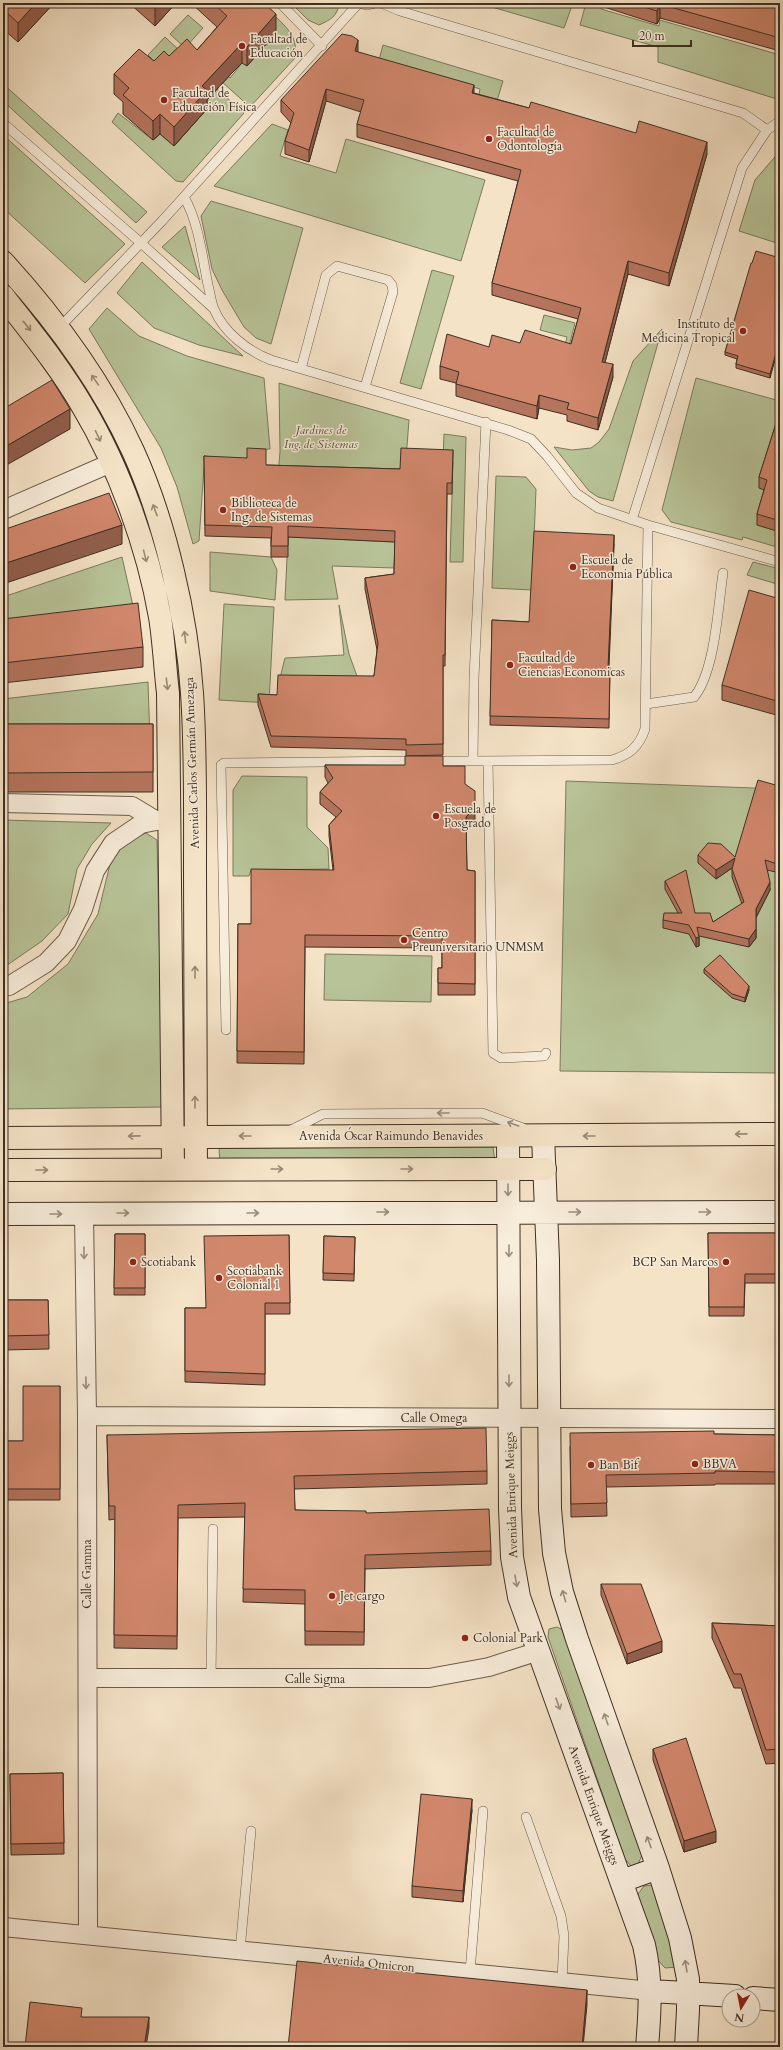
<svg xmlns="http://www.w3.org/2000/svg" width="783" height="2050" font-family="Cardo,serif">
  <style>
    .green { fill: #b8c498; stroke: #7b7a5e }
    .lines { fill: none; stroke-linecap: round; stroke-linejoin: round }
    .lane-casing { stroke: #6c5c4c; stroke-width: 10 }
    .street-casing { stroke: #6c5c4c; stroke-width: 20 }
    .secondary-casing { stroke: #3e2f23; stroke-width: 24 }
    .primary-casing { stroke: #3e2f23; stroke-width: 24 }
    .lane { stroke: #f8eddb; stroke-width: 9 }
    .street { stroke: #f8eddb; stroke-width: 18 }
    .secondary { stroke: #f8eddb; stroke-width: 22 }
    .primary { stroke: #f5e3c7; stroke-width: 22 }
    .wall { fill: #b4745d; stroke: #3e2f23 }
    .shaded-wall { fill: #925e4c; stroke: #3e2f23 }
    .building { fill: #d1876c; stroke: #3e2f23 }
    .oneway { stroke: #9a8975 }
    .oneway2 { stroke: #9b8e7f }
    .poi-dot { fill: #8f2418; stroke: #f8eddb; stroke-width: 1.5 }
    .labels { text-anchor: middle; stroke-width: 3; stroke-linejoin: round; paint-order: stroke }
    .poi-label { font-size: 12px; fill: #3e2f23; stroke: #f8eddb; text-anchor: start }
    .park-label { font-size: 12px; font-style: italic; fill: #564d3a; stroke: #f8eddb }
    .street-label { font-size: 12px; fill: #3e2f23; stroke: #f8eddb }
  </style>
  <rect width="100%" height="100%" fill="#f5e3c7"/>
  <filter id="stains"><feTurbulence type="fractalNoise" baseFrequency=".005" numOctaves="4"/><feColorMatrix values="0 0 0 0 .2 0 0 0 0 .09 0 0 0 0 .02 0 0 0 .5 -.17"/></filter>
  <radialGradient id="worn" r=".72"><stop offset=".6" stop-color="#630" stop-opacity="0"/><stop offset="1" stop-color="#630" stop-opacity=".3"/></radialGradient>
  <path class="green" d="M291,3H339V4C337,17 330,20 319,25L308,20Z
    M478,3H573L564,28Z
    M586,3H601V9L659,26L660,20L780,55V100L658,62V47L580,25Z
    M268,9C283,25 299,34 295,58L250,107L193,56L206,57L230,78L242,63Z
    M188,15L203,28L185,48L170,34Z
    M165,37L182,53L164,71L148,55Z
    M383,45L503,81L496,104L478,99L480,89L379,60Z
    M3,84L147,212L136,223L3,101Z
    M217,89L244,113L183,182L176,181L112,122L118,113L153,140L160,134L174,146L207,109L202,105Z
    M272,124L288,130L280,156L336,173L346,139L485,180L461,261L214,186Z
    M3,135L125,244L85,283L3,208Z
    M780,151V244L739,231L755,180Z
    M211,201L303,228L271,344L256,338L244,327L222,290L212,269L201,216Z
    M185,226L200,280L162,247Z
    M142,262L243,356L199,345L154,328L117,293Z
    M432,270L454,276L421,389L400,383Z
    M107,308L139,336L187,356L264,378L270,449L250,450L247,459L204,467L199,541L193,544L177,487L161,448L89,329Z
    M544,315L575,323L568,350L564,349L567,337L540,330Z
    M662,329L613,501L598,497L589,491L554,447L572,450L591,448L599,442L609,429L633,361Z
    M696,378L780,401V420L759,487L767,491L757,525L780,532V548L743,537L742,540L671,522L662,510Z
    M279,383L409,420L406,459L400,480L278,476L280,452Z
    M444,434L466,437L463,562H450L453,462L443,461Z
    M496,476L526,477L536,489L532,590L492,588Z
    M288,537L395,542L394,568L332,566L338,599L285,600Z
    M210,552L271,557L277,570L275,600L210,591Z
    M122,557L136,619L3,637V597Z
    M753,562L780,569V585L747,575Z
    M224,604L274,607L269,703L219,700Z
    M339,605L349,654L361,687L278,686L285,658L344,655Z
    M148,682L150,741L3,740V699Z
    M242,776L307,777V827L328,848L329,869L251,870L249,876H233V790Z
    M566,781L780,789V1073L560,1071Z
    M3,820L111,823L92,844L77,869L68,914L42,941L3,968Z
    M146,833L157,840L163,1107L3,1109V1004L27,997L68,964L98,914L111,860L127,842Z
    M325,954L432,956L431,1002L324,1000Z
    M493,1147L495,1162L220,1163L219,1148Z
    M557,1627L565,1631L642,1855L638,1864L631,1866L625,1859L548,1637L549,1629Z
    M653,1885L678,1948L677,1967L665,1968L656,1958L636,1897L644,1886Z"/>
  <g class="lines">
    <defs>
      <path id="lane" d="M280,3L322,46
        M357,3L368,5L375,3
        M381,3L400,11L743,113L767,130L780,121
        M3,123L141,243L213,308
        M184,197C199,223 202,256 208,285C210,292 211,302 214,309C224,333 248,351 271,360L508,430L531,439L547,456L576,493L598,508L648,525L780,562
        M59,328L162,221L358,4
        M301,369L326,275L337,266L388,280L392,285L393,292L365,387
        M632,520L742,168L767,130
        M646,704L694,697C715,672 718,607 723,573
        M431,761H473L474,678L486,422
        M473,761L612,760C629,755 639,747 645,729L648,525
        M488,761L493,1053L501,1058L544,1056L546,1053
        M226,1030L221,765L224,763L417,761
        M289,1131L323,1114L482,1113L523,1128
        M211,1679L213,1529
        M526,1817L561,1916L564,1936L562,1981
        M240,1950L251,1831
        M470,1972L483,1811"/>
      <path id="street" d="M3,510L111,463
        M3,803L132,806L157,821
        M3,987L9,986L46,963L67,941L83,909L95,871L113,843L141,824L171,818
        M84,1214L87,1416L88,1935
        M87,1416L780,1419
        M88,1678H429L489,1667L539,1651
        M3,1927L651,1991"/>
      <path id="secondary" d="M508,1136L510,1508L512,1557L519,1597L644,1945C652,1980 650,2012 647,2047
        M543,1136L548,1260L550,1509L554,1553L562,1592L577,1639L658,1868L680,1938L688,1979V2010L686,2047
        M3,1214L780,1212
        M622,1881L658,1868
        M651,1991L735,1996
        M753,1998L780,2000"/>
      <path id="primary" d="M3,262C55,319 101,381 133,451C165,521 187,617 192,693C196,752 195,812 195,871C195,971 195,1070 196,1169
        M3,296C31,332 60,367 83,407C119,467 148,548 160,617C164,642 165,668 168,693L173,1169
        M3,1138L780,1134
        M3,1170L545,1169"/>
    </defs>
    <use href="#lane" class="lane-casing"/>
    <use href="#street" class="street-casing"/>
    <use href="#secondary" class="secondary-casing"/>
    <use href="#primary" class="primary-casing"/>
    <use href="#lane" class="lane"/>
    <use href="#street" class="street"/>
    <use href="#secondary" class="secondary"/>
    <use href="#primary" class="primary"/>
  </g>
  <path class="wall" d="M3,3H54L18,42L3,29Z
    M129,3H176L155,26Z
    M191,3H264L276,33L247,66L242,63L231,74L207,100V109L174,146L160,134L153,140L123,114V102L114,94V74L169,56L197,50L217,27Z
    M601,3H780V51L660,18L657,24L601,6Z
    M358,52L474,93L529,108L707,154L669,286L628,274L605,362L613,377L598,430L567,421V415L539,408L537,419L456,396V383L440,379V366L489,347L520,343L571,344L578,319L492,295V283L518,181L357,137V124L361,112L326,101L309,162L285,154V141L291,123L281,112V100Z
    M780,258L770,378L736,368V364L737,359L725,355V352L752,263Z
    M780,411V532L757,525V514L764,490L759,488V477Z
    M453,450L452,494H447L445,666H443V755L406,756V750L271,747L258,705V694L277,695L374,676L377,650L365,589V578L394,574L395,542L288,537V557H271V538L205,536L204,456L266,465L400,469Z
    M614,544L609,667H610L609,728L490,725L492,620L529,622Z
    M780,599V716L722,700V685Z
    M3,619L143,647V667L3,683Z
    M3,724H153V792H3Z
    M325,765L443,766L465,784L475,820L466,829L467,870L475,871V995H438V968H442V948L305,947L304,1064L237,1063L238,924H251L333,870L329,836V825L336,817L320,804V792L328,783L325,777Z
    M779,792H780V873L767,870L770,890L756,917V938L749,947L699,936V946L696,947L689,934L663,928V920L678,913L665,889V881L695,913L713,922L742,904L732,877V868L716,879L698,863V855L735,857Z
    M704,969L749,990L745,1002L732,998L704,973Z
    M708,1233H780V1283H745L744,1316H709Z
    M115,1234H145V1295H114Z
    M289,1235L290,1314H265V1385L185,1382V1308H205Z
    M324,1236L355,1237L354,1281L323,1280Z
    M3,1300H48L49,1349L3,1350Z
    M60,1386V1500H3V1506V1441H23Z
    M714,1434L780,1435V1484H715V1485L606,1487L607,1516L571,1517L570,1446Z
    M107,1435L487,1471V1484L294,1489L295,1510L366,1513L491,1551V1565L365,1569L364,1645H305V1604L243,1602L245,1517L178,1518L177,1649L114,1648L115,1519L109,1520Z
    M601,1584L662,1652L627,1664L601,1595Z
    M712,1623L780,1626V1763L766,1764L741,1688H734L712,1638Z
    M653,1749L716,1842L684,1852L653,1760Z
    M63,1773L64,1854L11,1855L10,1774Z
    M472,1810L463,1902L412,1897V1886Z"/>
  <path class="shaded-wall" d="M36,3H54L18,42V23Z
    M158,3H176L155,26V6Z
    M660,4V18L657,24V11Z
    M276,14V33L247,66V47Z
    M358,40V53L355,51Z
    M242,43V63L231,74L207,100V109L174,146V127L202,86L231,55Z
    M474,85V97L472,93Z
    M326,89V101L309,162V150Z
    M160,114V134L153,140V121Z
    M707,142V154L669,286V273Z
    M628,261V274L602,374V362Z
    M780,339V342L770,378V374Z
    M613,364V377L598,430V418Z
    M539,395V408L537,419V406Z
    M70,409V429L3,467V448Z
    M122,525V544L3,584V564Z
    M614,535V544L608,676V667Z
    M475,808V820L466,829V817Z
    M735,858V866L716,879V870Z
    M770,882V890L756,918V909Z
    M756,929V938L749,947V939Z
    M699,937V946L696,947V938Z
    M749,986V990L745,1002V998Z
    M662,1641V1652L627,1664V1654Z
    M472,1799V1810L463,1902V1891Z
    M716,1831V1842L684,1852V1841Z
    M587,1990V2005L583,2047H582Z
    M149,2017V2028L146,2047H144Z"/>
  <path class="building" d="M3,3H36L18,23L3,9Z
    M151,3H158L155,6Z
    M213,3H264L276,14L247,47L242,43L231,55L202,86L207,90L174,127L160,114L153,121L123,95L129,88L114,74L139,49L154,61L164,51L169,56L187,39L197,50L227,16Z
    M632,3H780V38L660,4L657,11Z
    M342,34L352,36L358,40L355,51L474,85L472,93L529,108L531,102L636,133L639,121L707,142L669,273L628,261L602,362L613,364L598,418L567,409L569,403L539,395L537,406L456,384L459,372L440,366L447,334L489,347L492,335L520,343L525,330L571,344L581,308L492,283L521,170L357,124L364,100L326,89L309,150L285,141L294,113L281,100Z
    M756,251L780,258V339L770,374L736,364L738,356L725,352L751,263H752Z
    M52,380L70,409L3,448V409Z
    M780,411V521L757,514L767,480L759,477Z
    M247,448L266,449V465L400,469L401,448L453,450L452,483H447L445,655H443V744L406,745V739L271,736L258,694L277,695L278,675L374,676L378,643L365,578L394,574L395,531L288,526V546H271L272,527L205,525L204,456L247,458Z
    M109,493L122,525L3,564V530Z
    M534,531L614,535L608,667H610L609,719L490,716L492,620L529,622Z
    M749,590L780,599V702L722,685Z
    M138,603L143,647L3,663V619Z
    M3,724H153V772L3,773Z
    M405,756H443V766H465V784L475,791V808L466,817L467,870L475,871V984L438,983V968H442V936L305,935L304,1052L237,1051L238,924H251V869L334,870L329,825L342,811L320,792L333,778L325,765H405Z
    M758,780L779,786L777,791L780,792V865L765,860L770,882L756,909V929L749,939L697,927L699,937L696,938L689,925L663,920L664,913H682L665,881L686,870L695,913H710L713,922L744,902L732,869L735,858L716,870L698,855L708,843L721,844L735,857Z
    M720,955L749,986L745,998L732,994L704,969Z
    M708,1233H780V1274H745L744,1307H709Z
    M115,1234H145V1288H114Z
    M289,1235L290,1303H265V1374L185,1371V1308H206L204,1236Z
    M324,1236L355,1237L354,1274L323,1273Z
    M3,1300H48L49,1335L3,1336Z
    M23,1386H60V1489H3V1441H23Z
    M486,1428L487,1471L294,1476L295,1510L366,1511V1513L489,1509L491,1551L365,1555L364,1632L305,1631V1590L243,1589L245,1503L178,1505L177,1636L114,1635L115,1506H109L107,1435Z
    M714,1431V1434L780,1435V1472L715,1471V1473L606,1475L607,1503L571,1504L570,1433Z
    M601,1584H641L662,1641L627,1654Z
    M712,1623L780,1626V1749L766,1750L741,1674H734Z
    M686,1738L716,1831L684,1841L653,1749Z
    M63,1773L64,1843L11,1844L10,1774Z
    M421,1794L472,1799L463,1891L412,1886Z
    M297,1961L587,1990L582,2047H288Z
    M30,2002L82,2008L81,2017H149L144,2047H25Z"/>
  <defs><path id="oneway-shaft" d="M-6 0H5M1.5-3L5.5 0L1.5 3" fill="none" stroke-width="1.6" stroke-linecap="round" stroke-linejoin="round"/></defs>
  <g class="oneway">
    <use href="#oneway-shaft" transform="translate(27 326) rotate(51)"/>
    <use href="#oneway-shaft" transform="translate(95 380) rotate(-125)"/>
    <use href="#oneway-shaft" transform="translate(98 436) rotate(64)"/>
    <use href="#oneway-shaft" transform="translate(155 510) rotate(-110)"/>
    <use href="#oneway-shaft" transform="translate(145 556) rotate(76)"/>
    <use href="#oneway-shaft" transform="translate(185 637) rotate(-97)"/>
    <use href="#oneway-shaft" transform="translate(167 684) rotate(83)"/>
    <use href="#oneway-shaft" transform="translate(195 972) rotate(-90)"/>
    <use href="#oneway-shaft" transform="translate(195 1102) rotate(-90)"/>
    <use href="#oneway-shaft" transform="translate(741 1134) rotate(179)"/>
    <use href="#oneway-shaft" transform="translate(134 1136) rotate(179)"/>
    <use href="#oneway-shaft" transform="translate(245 1136) rotate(180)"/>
    <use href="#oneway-shaft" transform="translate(589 1136) rotate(-180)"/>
    <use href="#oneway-shaft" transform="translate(277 1169)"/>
    <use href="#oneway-shaft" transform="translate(407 1169)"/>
    <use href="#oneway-shaft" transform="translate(42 1170)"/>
  </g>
  <g class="oneway2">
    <use href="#oneway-shaft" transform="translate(443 1113) rotate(180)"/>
    <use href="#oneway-shaft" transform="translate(513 1124) rotate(-160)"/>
    <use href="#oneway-shaft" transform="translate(508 1190) rotate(90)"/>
    <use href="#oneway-shaft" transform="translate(383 1212)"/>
    <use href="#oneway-shaft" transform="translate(575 1212)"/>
    <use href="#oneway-shaft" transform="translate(705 1212)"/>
    <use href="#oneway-shaft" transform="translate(123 1213)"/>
    <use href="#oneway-shaft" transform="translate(253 1213)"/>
    <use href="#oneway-shaft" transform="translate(56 1214)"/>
    <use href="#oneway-shaft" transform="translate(509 1251) rotate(90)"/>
    <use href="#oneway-shaft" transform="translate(84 1253) rotate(89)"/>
    <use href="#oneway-shaft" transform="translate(509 1381) rotate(90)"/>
    <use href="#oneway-shaft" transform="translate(86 1383) rotate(89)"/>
    <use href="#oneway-shaft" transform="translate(516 1581) rotate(80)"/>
    <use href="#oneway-shaft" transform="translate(564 1596) rotate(-106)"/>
    <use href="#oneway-shaft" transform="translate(558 1704) rotate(70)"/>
    <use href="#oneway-shaft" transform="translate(606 1719) rotate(-109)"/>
    <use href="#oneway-shaft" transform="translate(649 1842) rotate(-110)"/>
    <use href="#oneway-shaft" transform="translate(686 1966) rotate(-99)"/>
  </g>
  <g class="poi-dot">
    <circle cx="242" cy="46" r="4"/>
    <circle cx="164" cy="100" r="4"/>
    <circle cx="489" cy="139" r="4"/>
    <circle cx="743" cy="331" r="4"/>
    <circle cx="223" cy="510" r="4"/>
    <circle cx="573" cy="567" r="4"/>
    <circle cx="510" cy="665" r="4"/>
    <circle cx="436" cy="816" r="4"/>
    <circle cx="404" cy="940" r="4"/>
    <circle cx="133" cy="1262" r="4"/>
    <circle cx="726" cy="1262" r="4"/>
    <circle cx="219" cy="1278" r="4"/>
    <circle cx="695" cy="1464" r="4"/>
    <circle cx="591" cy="1465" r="4"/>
    <circle cx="332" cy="1596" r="4"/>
    <circle cx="465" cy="1638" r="4"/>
  </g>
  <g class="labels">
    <g class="poi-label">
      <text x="250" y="43">Facultad de<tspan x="250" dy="14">Educación</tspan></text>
      <text x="172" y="97">Facultad de<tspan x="172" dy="14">Educación Física</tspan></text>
      <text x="497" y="136">Facultad de<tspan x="497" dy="14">Odontología</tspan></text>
      <text x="735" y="328" text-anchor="end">Instituto de<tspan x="735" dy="14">Medicina Tropical</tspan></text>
      <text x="231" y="507">Biblioteca de<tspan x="231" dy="14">Ing. de Sistemas</tspan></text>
      <text x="581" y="564">Escuela de<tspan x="581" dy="14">Economia Pública</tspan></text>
      <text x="518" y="662">Facultad de<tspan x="518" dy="14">Ciencias Economicas</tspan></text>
      <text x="444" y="813">Escuela de<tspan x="444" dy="14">Posgrado</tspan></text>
      <text x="412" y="937">Centro<tspan x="412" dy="14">Preuniversitario UNMSM</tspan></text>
      <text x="141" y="1266">Scotiabank</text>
      <text x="718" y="1266" text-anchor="end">BCP San Marcos</text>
      <text x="227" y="1275">Scotiabank<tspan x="227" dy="14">Colonial 1</tspan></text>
      <text x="703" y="1468">BBVA</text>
      <text x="599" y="1469">Ban Bif</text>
      <text x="340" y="1600">Jet cargo</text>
      <text x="473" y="1642">Colonial Park</text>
    </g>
    <g class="park-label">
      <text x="321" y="434">Jardines de<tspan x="321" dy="14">Ing. de Sistemas</tspan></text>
    </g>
    <g class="street-label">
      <text transform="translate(192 763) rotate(-92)" y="4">Avenida Carlos Germán Amezaga</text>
      <text x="391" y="1140">Avenida Óscar Raimundo Benavides</text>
      <text x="434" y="1422">Calle Omega</text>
      <text transform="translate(511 1495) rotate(-92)" y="4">Avenida Enrique Meiggs</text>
      <text transform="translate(87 1574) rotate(-90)" y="4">Calle Gamma</text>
      <text x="315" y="1683">Calle Sigma</text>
      <text transform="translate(594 1805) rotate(70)" y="4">Avenida Enrique Meiggs</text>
      <text transform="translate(369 1963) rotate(6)" y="4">Avenida Omicron</text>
    </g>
  </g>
  <rect width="783" height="2050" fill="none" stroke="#f5e3c7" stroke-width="16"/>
  <rect x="4" y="4" width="775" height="2042" fill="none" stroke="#3e2f23" stroke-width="2"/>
  <rect x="8" y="8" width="767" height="2034" fill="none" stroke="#3e2f23"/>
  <g transform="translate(741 2008) rotate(190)"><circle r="19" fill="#f8eddb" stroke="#aea191"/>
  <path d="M0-3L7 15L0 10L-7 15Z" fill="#8f2418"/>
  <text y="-6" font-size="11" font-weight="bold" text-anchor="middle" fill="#3e2f23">N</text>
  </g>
  <path d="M633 40v6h58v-6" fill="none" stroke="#3e2f23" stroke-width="2"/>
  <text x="639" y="40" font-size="12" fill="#3e2f23" stroke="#f8eddb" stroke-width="3" paint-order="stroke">20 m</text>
  <rect width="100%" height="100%" filter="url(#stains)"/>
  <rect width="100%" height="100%" fill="url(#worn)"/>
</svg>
